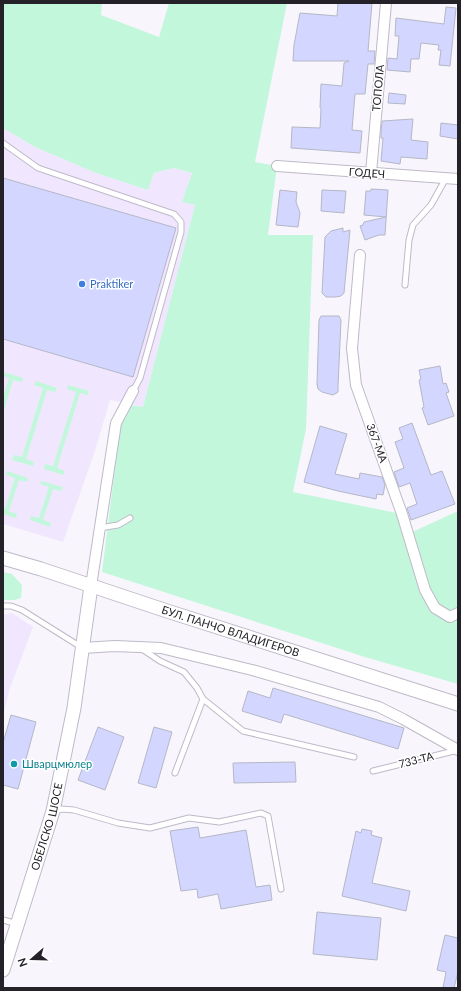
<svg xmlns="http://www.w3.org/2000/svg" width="461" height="991" font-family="Lato,sans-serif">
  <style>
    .built { fill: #f0e7fe }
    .green { fill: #c2f7dc }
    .building { fill: #d3d6ff; stroke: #b5b7c7 }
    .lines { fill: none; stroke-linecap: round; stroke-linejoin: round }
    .service-casing { stroke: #bfb9c8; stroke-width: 7 }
    .minor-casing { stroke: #bfb9c8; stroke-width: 12 }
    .tertiary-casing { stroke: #bfb9c8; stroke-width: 15 }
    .service { stroke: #fff; stroke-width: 5 }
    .minor { stroke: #fff; stroke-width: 10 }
    .tertiary { stroke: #fff; stroke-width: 13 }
    .shop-dot { fill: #3f7fe0; stroke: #fff; stroke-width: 1.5 }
    .culture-dot { fill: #0f9aa8; stroke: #fff; stroke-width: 1.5 }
    .labels { text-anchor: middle; stroke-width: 3; stroke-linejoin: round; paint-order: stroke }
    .street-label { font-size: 11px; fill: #242228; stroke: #fff }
    .shop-label { font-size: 11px; fill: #366cbe; stroke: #fff; text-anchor: start }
    .culture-label { font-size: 11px; fill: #0d838f; stroke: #fff; text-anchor: start }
  </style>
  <rect width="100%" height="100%" fill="#f8f6fc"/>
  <path class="built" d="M3,128L35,147L96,173L148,190L154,173L174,168L192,173L182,202L195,205L143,407L110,400L95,451L63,542L3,524Z
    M12,613L33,627L10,688L3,715V615Z"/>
  <path class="green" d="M3,3H102L101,15L159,37L169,3H287L255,162L277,166L268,235H313L306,429L293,492L402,514L408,534L458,511V684L365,657L102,572L123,404L143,407L195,205L182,202L192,173L174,168L154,173L148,190L96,173L35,147L3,128Z
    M3,372L23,378L22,382L13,380L3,413V398L9,378L3,376Z
    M36,381L57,388L55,392L47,390L26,459L34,462L33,466L12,460L14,455L22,457L43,388L34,385Z
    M68,385L89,391L88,395L80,393L57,468L65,471L64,475L44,469L45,464L53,466L76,392L67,389Z
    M7,471L28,478L27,482L19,480L9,511L17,514L16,518L3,514V509H5L15,478L6,475Z
    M41,481L63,487L61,491L53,489L43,520L51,523L50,527L30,520L31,516L39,518L49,487L40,484Z
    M3,572L12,574L22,585L21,598L15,600H3Z"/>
  <path class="building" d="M338,3H372L368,51H375L374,64H368L365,94H355L352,130L362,131L360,153L291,148L292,127L320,128L321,109L320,108L321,84L342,86L344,63L349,61H293L294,45L300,13L337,16Z
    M446,7L456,8L450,66L439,65L441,50H438L439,45L421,43L419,59H411L410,72L387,70L388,58L397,59L399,36H395L396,18L444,24Z
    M389,93L406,95L405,104L388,103Z
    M413,119L411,140L428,142L427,159L401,157L400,164L381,161L383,138H381V133L382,121Z
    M441,123L458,125V139L440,136Z
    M3,178L176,228L133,377L3,339Z
    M371,189L388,190L385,235H379L365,240L360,226L363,225L364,222L386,217L364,215L366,191H371Z
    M280,190L297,192L296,202L300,213L298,227L276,225Z
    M322,190L346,191L344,213L321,211Z
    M343,228V232L350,230L344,293L341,296L336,297H326L322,293L325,237L331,231Z
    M321,316H339L341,320L338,386V392L333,395L322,392L318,389L317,384L319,320Z
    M440,366L443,384L446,383L449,392L446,393L454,416L428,425L422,408L424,407L419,380L421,379L419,370Z
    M412,423L431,475L442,471L455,504L411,520L407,508L417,504L410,483L399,487L394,472L404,468L395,442L403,439L399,428Z
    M320,426L347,434L335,474L359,479L360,473L382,477L385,485L383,495L377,494L376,499L338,491L304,482Z
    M273,688L404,728L398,749L284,714L281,723L242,711L248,691L270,698Z
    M11,715L36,722L18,789L3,785V743Z
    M98,727L124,737L105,790L78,780Z
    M154,727L172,732L156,788L138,783Z
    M295,762L296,782L234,783L233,763Z
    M198,827L200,838L246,830L256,887L270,885L272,900L221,909L218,894L198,898L197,889L181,891L170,831Z
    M362,829L372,831L371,835L382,838L372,883L410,891L406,911L342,896L356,831L361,833Z
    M317,912L381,918L377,960L313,954Z
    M445,935L458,938V972L454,988H443L446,972L437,970Z"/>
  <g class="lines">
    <defs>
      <path id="service" d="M3,143L38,168L174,214L181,222V232L140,378L133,391
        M405,285L409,240L413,225L431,205L446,178
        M99,528L118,525L130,518
        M3,606H11L22,610L81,647
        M142,649L160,661L184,672L197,688L203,699L243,731L354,757
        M373,771L458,750
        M175,773L203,699
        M54,811L62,809L74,810L118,823L150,828L189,818L219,822L261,813L268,816L281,889
        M3,920L18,924"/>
      <path id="minor" d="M277,166L458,179
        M371,173L386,3
        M360,255L352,348L356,385L402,514L425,590L435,608L450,617L458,613
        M91,586L116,423L133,391
        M82,648L115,646L161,648L252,670L379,707L403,719L458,750"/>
      <g id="tertiary">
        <path id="s1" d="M3,558L41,569L167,611L458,704"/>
        <path id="s2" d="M3,970L53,811L74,708L91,586"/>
      </g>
    </defs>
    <use href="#service" class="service-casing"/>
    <use href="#minor" class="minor-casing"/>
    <use href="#tertiary" class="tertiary-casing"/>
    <use href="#service" class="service"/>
    <use href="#minor" class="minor"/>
    <use href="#tertiary" class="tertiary"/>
  </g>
  <circle class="shop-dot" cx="82" cy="284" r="4"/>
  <circle class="culture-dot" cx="14" cy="764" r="4"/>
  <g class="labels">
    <g class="street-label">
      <text transform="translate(378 88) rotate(-85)" y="4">ТОПОЛА</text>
      <text transform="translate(367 173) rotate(4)" y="4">ГОДЕЧ</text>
      <text transform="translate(377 443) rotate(70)" y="4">367-МА</text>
      <text dy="4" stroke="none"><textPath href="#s1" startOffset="239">БУЛ. ПАНЧО ВЛАДИГЕРОВ</textPath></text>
      <text transform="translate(416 760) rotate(-14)" y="4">733-ТА</text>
      <text dy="4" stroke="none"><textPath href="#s2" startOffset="150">ОБЕЛСКО ШОСЕ</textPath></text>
    </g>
    <g class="shop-label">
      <text x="90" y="288">Praktiker</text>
    </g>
    <g class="culture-label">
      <text x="22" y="768">Шварцмюлер</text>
    </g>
  </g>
  <rect width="461" height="991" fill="none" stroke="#242228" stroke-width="8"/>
  <g transform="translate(32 959) rotate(250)" stroke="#ffffff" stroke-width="3" paint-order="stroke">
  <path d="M0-3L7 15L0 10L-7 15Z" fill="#242228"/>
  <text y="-6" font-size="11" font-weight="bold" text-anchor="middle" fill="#242228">N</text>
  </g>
</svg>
